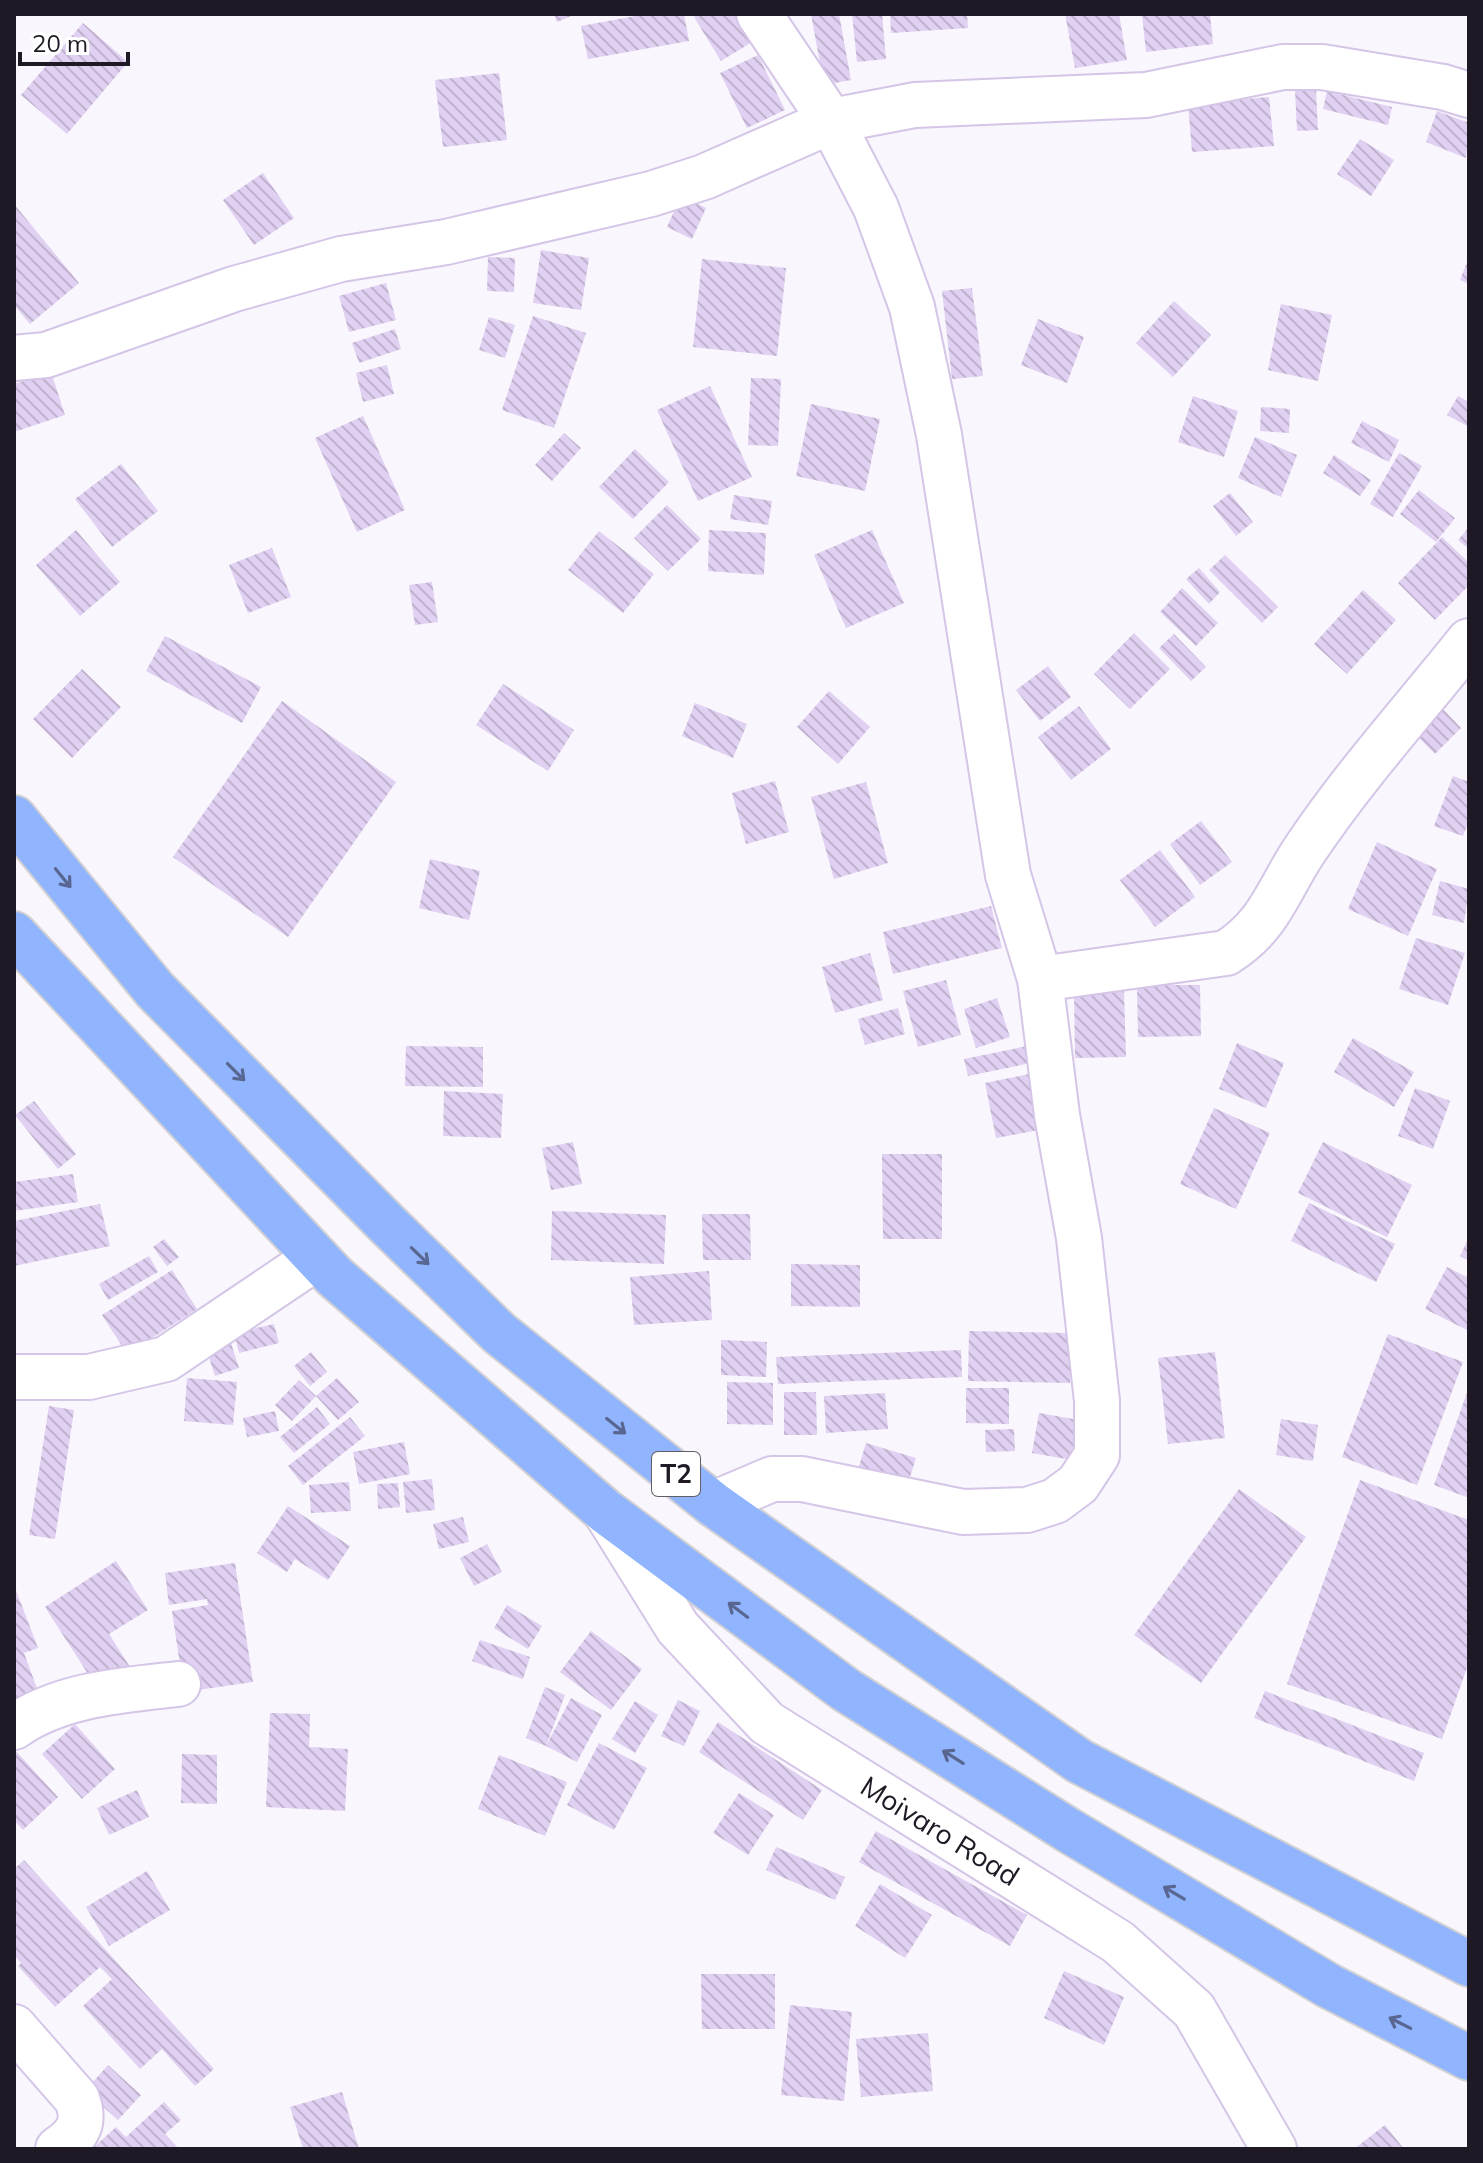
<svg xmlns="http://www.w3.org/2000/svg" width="1483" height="2163" font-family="Mulish,sans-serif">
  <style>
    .building { fill: url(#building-back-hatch) }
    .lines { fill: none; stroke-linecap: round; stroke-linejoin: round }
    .minor-casing { stroke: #d5c5e7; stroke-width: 48 }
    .highway-casing { stroke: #d2d1d3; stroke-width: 48 }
    .minor { stroke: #fff; stroke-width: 44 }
    .highway { stroke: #90b4fd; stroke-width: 44 }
    .oneway { stroke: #586691 }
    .labels { text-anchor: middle; stroke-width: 6; stroke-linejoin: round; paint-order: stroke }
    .shield { fill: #fff; stroke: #625e66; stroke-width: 2 }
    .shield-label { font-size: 26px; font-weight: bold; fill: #1f1925 }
    .street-label { font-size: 28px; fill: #1f1925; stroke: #fff }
  </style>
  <defs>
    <pattern id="building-back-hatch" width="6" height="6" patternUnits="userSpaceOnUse" patternTransform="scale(2)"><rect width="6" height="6" fill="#e0d0f2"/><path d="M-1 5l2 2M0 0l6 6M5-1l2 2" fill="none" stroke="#c0b2cf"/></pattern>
  </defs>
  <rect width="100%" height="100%" fill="#f9f6fd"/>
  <path class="building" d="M554,14H576L557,22Z
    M646,14H684L689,41L588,59L581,26Z
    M699,14H735L752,42L721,61L694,17Z
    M811,14H839L851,80L824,85Z
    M852,14H882L886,59L857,62Z
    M890,14H967L968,28L891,33Z
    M1065,14H1119L1127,60L1075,68Z
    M1142,14H1210L1213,44L1146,52Z
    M83,23L128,62L67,134L21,95Z
    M758,55L785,110L747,128L720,73Z
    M499,73L507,140L443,147L435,80Z
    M1295,90H1316L1318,130L1297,131Z
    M1327,91L1392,107L1388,125L1323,109Z
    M1269,97L1274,146L1192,152L1188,104Z
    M1437,111L1469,123L1466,158L1426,142Z
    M1360,139L1394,160L1371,196L1337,174Z
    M263,173L294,218L254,245L223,200Z
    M681,196L706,208L692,239L667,227Z
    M14,204L79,283L30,324L14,305Z
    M541,250L589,258L581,310L533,303Z
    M488,257L515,258L514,292L487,291Z
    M1469,257V284L1460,280Z
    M702,259L786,268L777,356L693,347Z
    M386,283L396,320L349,332L339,296Z
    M972,288L983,376L952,379L942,291Z
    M1174,301L1211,335L1173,377L1136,343Z
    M1281,304L1332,315L1318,381L1268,370Z
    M533,316L586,333L554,428L502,410Z
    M489,317L515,325L505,358L479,350Z
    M1038,319L1084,337L1067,383L1021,365Z
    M395,329L401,349L359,363L352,343Z
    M387,365L394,394L363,402L356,373Z
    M51,372L65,415L14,432V384Z
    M751,378L781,379L778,446L748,445Z
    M710,386L752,477L698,501L657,410Z
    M1193,396L1238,411L1224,457L1178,442Z
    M1458,396L1469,402V427L1447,415Z
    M811,404L880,419L865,491L796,476Z
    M1261,407L1290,409L1289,433L1260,431Z
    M363,416L405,510L357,532L315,438Z
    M1362,421L1399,440L1389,462L1351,443Z
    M564,433L581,448L552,481L535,465Z
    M1255,437L1297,455L1281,497L1238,478Z
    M635,449L669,482L633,519L599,487Z
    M1399,453L1422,466L1393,517L1370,504Z
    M1334,455L1371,480L1360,496L1323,473Z
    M121,464L158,511L112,547L75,499Z
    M1419,490L1455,518L1436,542L1400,514Z
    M1230,493L1253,522L1236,536L1213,506Z
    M734,495L772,501L768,525L730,519Z
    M667,505L701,539L668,571L634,538Z
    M1469,527V549L1458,540Z
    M76,530L120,582L80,616L36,565Z
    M709,530L766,533L764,575L708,571Z
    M872,530L904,603L846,628L814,555Z
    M599,531L654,574L623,613L568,570Z
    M1442,537L1469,563V585L1435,620L1398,583Z
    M272,548L291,597L248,613L229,565Z
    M1225,555L1278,607L1262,623L1209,570Z
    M1199,568L1220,592L1209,604L1186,579Z
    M432,582L438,622L415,625L409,585Z
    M1182,588L1218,623L1196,646L1160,612Z
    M1363,590L1396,620L1347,674L1314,644Z
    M1134,633L1170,669L1130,709L1094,674Z
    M1174,634L1206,667L1191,681L1159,648Z
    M165,636L261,687L242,723L146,671Z
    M1048,666L1071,697L1040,721L1016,690Z
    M82,669L121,707L72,758L33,719Z
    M503,684L574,730L548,771L476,725Z
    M829,691L870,727L838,764L797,727Z
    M282,701L396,782L288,937L173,857Z
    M695,703L747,724L733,758L682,736Z
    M1079,706L1111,749L1071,780L1038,737Z
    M1442,708L1461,728L1435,754L1415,734Z
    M1453,776L1469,782V821L1463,836L1434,826Z
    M775,781L789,832L746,844L732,793Z
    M866,782L888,863L834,879L811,797Z
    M1201,821L1232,862L1200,885L1170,844Z
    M1377,842L1437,869L1408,936L1348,909Z
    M1160,850L1195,897L1155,927L1120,880Z
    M430,859L480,871L469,920L419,908Z
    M1440,881L1469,889L1464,923L1432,915Z
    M991,906L1002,948L893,974L883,932Z
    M1416,938L1465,953L1448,1005L1399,989Z
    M870,953L883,1000L835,1013L822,967Z
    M946,980L961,1035L918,1047L903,991Z
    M1137,985H1200L1201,1036L1138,1037Z
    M1124,991L1126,1057L1075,1058L1074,992Z
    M997,998L1010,1037L976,1048L964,1009Z
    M898,1008L905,1034L865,1045L858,1019Z
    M1353,1038L1414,1072L1394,1107L1334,1072Z
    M1237,1043L1284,1063L1266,1108L1219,1089Z
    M1032,1045L1036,1062L968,1076L964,1059Z
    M406,1046L483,1047V1087L405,1086Z
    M1034,1073L1044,1129L996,1138L985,1083Z
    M1415,1088L1450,1101L1433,1149L1398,1136Z
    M444,1091L503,1094L501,1138L443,1136Z
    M34,1101L76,1154L58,1169L15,1115Z
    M1214,1108L1270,1133L1236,1209L1180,1184Z
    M573,1142L582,1184L551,1190L542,1148Z
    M1323,1142L1412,1185L1387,1237L1298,1193Z
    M882,1154H942V1239H883Z
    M73,1174L78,1202L14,1211V1182Z
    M1309,1203L1395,1244L1376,1282L1291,1241Z
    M100,1204L110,1246L14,1266V1221Z
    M552,1211L666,1215L664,1264L551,1260Z
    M702,1214H750L751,1260H703Z
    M1469,1237V1261L1460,1256Z
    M164,1239L179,1257L167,1266L153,1247Z
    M149,1256L158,1272L108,1300L99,1284Z
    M791,1264L860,1265V1307L791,1306Z
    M1447,1267L1469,1278V1331L1425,1309Z
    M172,1270L197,1309L127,1354L102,1315Z
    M709,1271L712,1320L634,1325L630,1277Z
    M274,1324L279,1343L239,1353L234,1333Z
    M969,1331L1070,1333V1383L968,1381Z
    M1388,1334L1463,1362L1417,1485L1342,1457Z
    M230,1340L239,1368L215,1376L206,1348Z
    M721,1340L767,1342L766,1377L721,1375Z
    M961,1350L962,1377L778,1384L776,1357Z
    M311,1352L327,1372L310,1386L294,1366Z
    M1215,1352L1225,1438L1168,1444L1158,1358Z
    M187,1378L237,1382L233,1425L184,1421Z
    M337,1378L359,1402L338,1420L316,1396L292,1421L275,1405L299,1380L316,1396Z
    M727,1382L773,1383V1425L727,1424Z
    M1469,1387V1498L1434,1485Z
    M966,1388H1009V1424L966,1423Z
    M784,1392H816L817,1435H784Z
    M885,1393L888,1429L826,1433L824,1396Z
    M49,1406L74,1410L55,1539L29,1535Z
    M317,1407L330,1424L294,1453L280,1437Z
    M275,1411L279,1431L247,1437L243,1418Z
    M1039,1413L1079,1420L1072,1460L1032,1453Z
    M350,1417L365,1436L303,1485L288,1466Z
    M1281,1419L1318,1425L1313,1461L1276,1455Z
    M1014,1429L1015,1451L986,1452L985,1430Z
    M404,1442L410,1474L359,1484L353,1452Z
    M866,1443L916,1458L906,1490L856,1476Z
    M432,1479L435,1510L406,1513L403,1482Z
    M1360,1480L1469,1520V1662L1442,1739L1287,1684Z
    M349,1482L351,1511L311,1513L309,1485Z
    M398,1483L400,1507L378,1509L377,1484Z
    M1239,1489L1306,1537L1201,1683L1134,1635Z
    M288,1506L350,1546L328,1580L295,1559L287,1572L257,1553Z
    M463,1517L469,1542L439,1549L433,1524Z
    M487,1544L502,1572L474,1586L460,1558Z
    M116,1561L148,1610L109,1634L132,1670L99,1691L45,1607Z
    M235,1563L253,1682L184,1692L172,1611L208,1605L207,1599L169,1605L165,1573Z
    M14,1585L38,1648L24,1653L38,1691L14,1699Z
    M507,1605L542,1626L528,1649L494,1628Z
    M591,1631L642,1669L611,1710L560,1672Z
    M480,1640L530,1657L523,1679L472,1661Z
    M545,1687L565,1695L546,1746L526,1738Z
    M1265,1691L1424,1753L1414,1781L1254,1718Z
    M571,1698L602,1715L577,1762L546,1746Z
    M678,1700L700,1711L684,1746L661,1736Z
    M635,1701L658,1715L635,1753L612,1739Z
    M270,1713L310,1714L309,1747L348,1749L345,1811L266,1807Z
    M718,1722L822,1790L803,1820L699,1752Z
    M75,1724L115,1769L82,1799L42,1754Z
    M599,1743L647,1768L614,1830L567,1805Z
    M14,1749L58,1797L23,1830L14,1820Z
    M182,1754L217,1755V1804L181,1803Z
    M499,1755L567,1782L545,1836L478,1809Z
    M137,1790L149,1817L109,1835L97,1808Z
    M739,1793L774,1815L748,1855L713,1833Z
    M876,1831L1027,1915L1010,1946L859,1862Z
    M776,1847L845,1877L835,1900L766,1870Z
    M24,1860L214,2069L195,2086L162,2049L140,2069L83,2006L112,1979L100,1967L55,2007L18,1966L21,1963L14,1955V1869Z
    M147,1871L170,1910L109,1946L86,1907Z
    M880,1884L932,1915L905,1958L855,1926Z
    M1064,1971L1124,1997L1104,2045L1044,2018Z
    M701,1974H775V2029H702Z
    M790,2005L852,2012L844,2101L781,2095Z
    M928,2033L933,2091L861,2097L856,2039Z
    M108,2065L141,2095L118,2120L85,2091Z
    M342,2092L359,2149H303L290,2107Z
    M164,2102L181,2120L165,2134L179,2149H92L116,2127L126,2137Z
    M1385,2125L1404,2149H1354Z"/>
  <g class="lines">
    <defs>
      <g id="minor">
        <path d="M14,358L46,355L234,289L341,259L446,242L651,194L704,177L831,121L915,105L1146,95L1283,67H1322L1443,87L1469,95"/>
        <path d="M1040,979L1226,953C1271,925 1278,889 1306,848C1355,775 1414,710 1469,641"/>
        <path d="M14,1377H89L166,1359L316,1258"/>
        <path d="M713,1504L772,1479H802L963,1512L1027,1510L1055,1501L1078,1484L1097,1455V1401L1079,1238L1057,1115L1040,979L1008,875L939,435L912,307L876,208L831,121L759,14"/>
        <path id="s1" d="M605,1511L678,1628L767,1723L1118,1942L1194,2010L1274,2149"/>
        <path d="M14,1727C60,1694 124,1690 178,1684"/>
        <path d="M14,2027L77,2099C86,2123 78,2135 58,2149"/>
      </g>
      <path id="highway" d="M14,818L155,990L387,1224L499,1333L713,1504L1079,1761L1469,1964
        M14,934L334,1276L605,1511L846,1690L1068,1830L1329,1986L1469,2058"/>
    </defs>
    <use href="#minor" class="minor-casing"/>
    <use href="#highway" class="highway-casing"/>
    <use href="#minor" class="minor"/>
    <use href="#highway" class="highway"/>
  </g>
  <defs><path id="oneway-shaft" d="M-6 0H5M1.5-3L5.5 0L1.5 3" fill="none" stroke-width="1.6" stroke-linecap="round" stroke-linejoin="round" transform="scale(2)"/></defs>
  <g class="oneway">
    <use href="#oneway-shaft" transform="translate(63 878) rotate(51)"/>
    <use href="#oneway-shaft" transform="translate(236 1072) rotate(45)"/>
    <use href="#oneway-shaft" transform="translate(420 1256) rotate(44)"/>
    <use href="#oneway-shaft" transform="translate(616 1426) rotate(39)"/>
    <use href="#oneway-shaft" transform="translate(738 1610) rotate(-143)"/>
    <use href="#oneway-shaft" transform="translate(953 1757) rotate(-148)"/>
    <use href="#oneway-shaft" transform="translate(1174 1893) rotate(-149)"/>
    <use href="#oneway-shaft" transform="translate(1400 2023) rotate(-153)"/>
  </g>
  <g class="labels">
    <rect class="shield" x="652" y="1452" width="48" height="44" rx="6"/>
    <g class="shield-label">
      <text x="676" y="1483">T2</text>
    </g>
    <g class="street-label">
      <text dy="10" stroke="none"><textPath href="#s1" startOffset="472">Moivaro Road</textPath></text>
    </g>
  </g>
  <rect width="1483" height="2163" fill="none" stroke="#1f1925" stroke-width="32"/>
  <path d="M20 52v12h108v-12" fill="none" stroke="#1f1925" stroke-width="4"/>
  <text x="32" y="52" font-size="24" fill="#1f1925" stroke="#ffffff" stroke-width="6" paint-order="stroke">20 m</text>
</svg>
